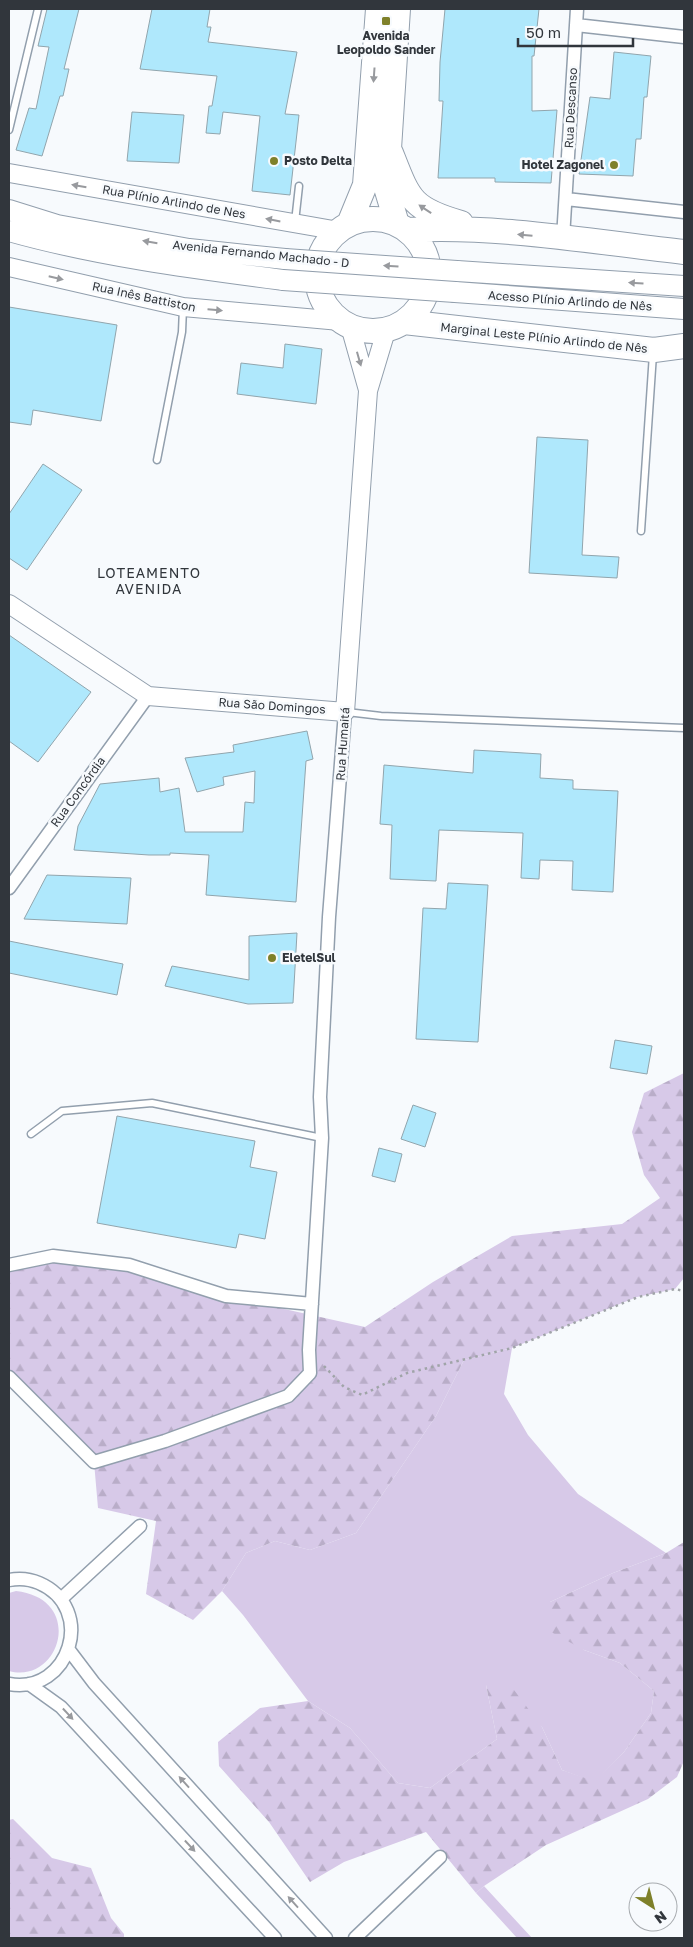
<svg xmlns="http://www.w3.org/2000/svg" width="693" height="1947" font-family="'Golos Text',sans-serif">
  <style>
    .green { fill: #d7c9e8 }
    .forest { fill: url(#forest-firs) }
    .building { fill: #afe8fc; stroke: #91a5ad }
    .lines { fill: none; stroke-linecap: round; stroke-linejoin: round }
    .lane-casing { stroke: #929fad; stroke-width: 9 }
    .street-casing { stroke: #929fad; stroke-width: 15 }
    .secondary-casing { stroke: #929fad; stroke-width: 20 }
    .primary-casing { stroke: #929fad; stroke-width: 22 }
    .highway-casing { stroke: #929fad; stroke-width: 26 }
    .path { stroke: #a0a4a8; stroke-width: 2.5; stroke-dasharray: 2.5 4; stroke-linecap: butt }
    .lane { stroke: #fff; stroke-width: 6 }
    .street { stroke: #fff; stroke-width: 12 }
    .secondary { stroke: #fff; stroke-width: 18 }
    .primary { stroke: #fff; stroke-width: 20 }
    .highway { stroke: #fff; stroke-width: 24 }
    .primary-bridge-casing { stroke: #929fad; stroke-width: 22; stroke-linecap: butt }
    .primary-bridge { stroke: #fff; stroke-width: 20 }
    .oneway { fill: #989a9e }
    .poi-dot { fill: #7e802a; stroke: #f7fafd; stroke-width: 2 }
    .labels { text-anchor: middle; stroke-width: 5; stroke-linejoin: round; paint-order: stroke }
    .poi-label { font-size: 12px; font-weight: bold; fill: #31363c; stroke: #f7fafd; text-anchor: start }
    .street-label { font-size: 12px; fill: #31363c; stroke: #f7fafd }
    .neighbourhood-label { font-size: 14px; letter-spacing: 1px; fill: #31363c; stroke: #f7fafd }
  </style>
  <defs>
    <pattern id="forest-firs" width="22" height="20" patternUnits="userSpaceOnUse" patternTransform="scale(1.25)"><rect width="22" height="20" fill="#d7c9e8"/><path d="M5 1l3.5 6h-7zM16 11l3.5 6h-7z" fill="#b9adc8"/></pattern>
  </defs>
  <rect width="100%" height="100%" fill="#f7fafd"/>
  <path class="green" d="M512,1348L504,1394L528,1435L578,1494L666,1553L613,1573L550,1602L584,1650L620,1663L654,1691L651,1713L624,1752L594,1782L562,1770L542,1727L486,1685L497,1739L430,1788L398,1783L350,1728L308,1701L243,1615L222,1591L246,1553L275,1541L310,1550L356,1533L436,1416L464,1360Z
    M16,1591C86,1599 60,1685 9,1671V1593Z
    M484,1886L532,1938H517L476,1893Z"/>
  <path class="forest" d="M684,1073V1278L675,1289L637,1297L512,1348L464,1360L436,1416L356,1533L310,1550L275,1541L246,1553L222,1591L193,1620L146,1594L156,1521L98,1508L94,1462L9,1377V1265L53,1256L129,1265L226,1296L365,1327L433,1282L512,1236L622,1224L660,1198L644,1175L632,1132L644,1093Z
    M684,1542V1761L677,1777L648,1799L546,1845L484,1886L476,1893L426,1832L344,1862L310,1882L269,1822L219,1766L218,1742L260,1708L308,1701L350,1728L398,1783L430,1788L497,1739L486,1685L514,1690L542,1727L562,1770L594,1781L624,1752L651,1713L654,1691L620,1663L584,1650L551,1632L550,1602L613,1573L666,1553Z
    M13,1819L52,1858L91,1868L111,1918L124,1934V1938H9V1820Z"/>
  <path class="building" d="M47,9H79L64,69H69L63,96H60L42,156L16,150L29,108L36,109L49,47L38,46Z
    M152,9H210L207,27H211L208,42L297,52L285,114L299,115L290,195L252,191L260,116L223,112L220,134L206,133L209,106H212L217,76L140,69Z
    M445,9H539L534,56H532V111L557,110L551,183L495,182V178H438L443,101H439L440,62Z
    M614,52L651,56L647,97H644L641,139H636L633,176L579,174L590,97L610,99Z
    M132,112L184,115L179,163L127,161Z
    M9,307L117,325L101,421L33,410L31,425L9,422Z
    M285,344L322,349L316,404L237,394L241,363L283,368Z
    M537,437L588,440L582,555L619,557L617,578L529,573Z
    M43,464L82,490L27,570L9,558V514Z
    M9,635L91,692L38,762L9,741Z
    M307,731L313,759L306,761L296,902L206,895L209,855L170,853V855H149L74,850L78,826L100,784L159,778L160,792L179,788L185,832H243L245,802L254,803L255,771L223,777L224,785L197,792L185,758L234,752L233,745Z
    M474,750L541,754L540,778L573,780V789L618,791L613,892L572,890L573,861L540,860L539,879L521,878L523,833L439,830L436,881L390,879L392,825L380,824L384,765L473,773Z
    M47,875L131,878L127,924L24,919Z
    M448,883L488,885L478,1042L416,1039L423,908L446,909Z
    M297,933L293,1003L248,1004L165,986L172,966L249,980V936Z
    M9,941L123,964L117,995L9,973Z
    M615,1040L652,1046L647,1074L610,1068Z
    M413,1105L436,1113L425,1147L401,1139Z
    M117,1116L255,1141L250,1167L277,1172L265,1239L239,1234L236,1248L97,1223Z
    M379,1148L402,1154L395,1182L372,1176Z"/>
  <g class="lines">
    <defs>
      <path id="lane" d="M9,130L38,9
        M295,222L299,186
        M157,460L182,332L183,308
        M641,531L653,354
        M347,712L381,716L684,728
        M31,1134L62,1111L152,1103L322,1138"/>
      <path id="street" d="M576,25L684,37
        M566,199L684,212
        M563,238L577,9
        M9,888L148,696
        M9,1265L53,1256L129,1265L226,1296L312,1304
        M9,1377L94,1462L165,1441L288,1396L310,1373L309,1350L322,1138L320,1097L329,917L345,712
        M9,1580C19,1578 30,1579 39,1583C97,1608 70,1695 9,1684
        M61,1599L140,1526
        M69,1650L94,1683L326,1938
        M29,1684L61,1707L275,1938
        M355,1938L440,1857"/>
      <path id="secondary" d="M9,173L339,231
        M9,267L183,307L340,321
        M350,326L368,390
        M9,604L148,696L345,712L368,391L386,331"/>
      <path id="primary" d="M9,210L57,225L189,249L285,259
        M9,231C98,256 191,268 283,280
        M457,271L684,286
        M455,292L684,309"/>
      <path id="highway" d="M391,153C409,199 411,209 461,223
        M317 275a56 56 0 1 1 112 0a56 56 0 1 1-112 0Z
        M349,224L365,185L378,9
        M397,224L385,184L389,149L398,9
        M408,230C498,225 595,242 684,252
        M404,322L654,350L684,346"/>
    </defs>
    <use href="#lane" class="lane-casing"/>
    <use href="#street" class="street-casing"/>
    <use href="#secondary" class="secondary-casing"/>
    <use href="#primary" class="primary-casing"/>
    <use href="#highway" class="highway-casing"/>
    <path class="path" d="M324,1366L344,1387L362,1395L407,1373L512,1348L638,1297L675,1289L684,1291"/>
    <use href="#lane" class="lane"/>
    <use href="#street" class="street"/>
    <use href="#secondary" class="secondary"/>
    <use href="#primary" class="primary"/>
    <use href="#highway" class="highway"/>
    <defs>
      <path id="primary-bridge" d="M285,259L457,271
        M283,280L455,292"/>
    </defs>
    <use href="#primary-bridge" class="primary-bridge-casing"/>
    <use href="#primary-bridge" class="primary-bridge"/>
  </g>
  <defs><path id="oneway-solid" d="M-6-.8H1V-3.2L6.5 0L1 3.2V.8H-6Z" transform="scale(1.25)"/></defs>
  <g class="oneway">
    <use href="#oneway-solid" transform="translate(374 75) rotate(94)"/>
    <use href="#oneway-solid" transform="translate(79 186) rotate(-170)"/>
    <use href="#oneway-solid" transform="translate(425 209) rotate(-146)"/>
    <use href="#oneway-solid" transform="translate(273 220) rotate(-169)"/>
    <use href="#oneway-solid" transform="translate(525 235) rotate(-175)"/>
    <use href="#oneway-solid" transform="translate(150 242) rotate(-170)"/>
    <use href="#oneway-solid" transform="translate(391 266) rotate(-176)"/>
    <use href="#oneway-solid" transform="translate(56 278) rotate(13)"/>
    <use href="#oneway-solid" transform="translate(636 283) rotate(-176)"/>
    <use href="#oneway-solid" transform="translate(215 310) rotate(5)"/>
    <use href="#oneway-solid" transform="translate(359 359) rotate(74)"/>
    <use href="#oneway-solid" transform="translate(68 1714) rotate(47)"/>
    <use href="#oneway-solid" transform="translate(184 1782) rotate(-132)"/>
    <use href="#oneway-solid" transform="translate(190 1846) rotate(47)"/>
    <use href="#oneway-solid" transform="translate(293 1902) rotate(-132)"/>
  </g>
  <g class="poi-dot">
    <rect x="381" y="16" width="10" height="10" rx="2.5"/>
    <circle cx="274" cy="161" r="5"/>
    <circle cx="614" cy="165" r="5"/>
    <circle cx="272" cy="958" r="5"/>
  </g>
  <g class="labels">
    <g class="poi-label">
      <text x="386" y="40" text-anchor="middle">Avenida<tspan x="386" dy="14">Leopoldo Sander</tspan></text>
      <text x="284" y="165">Posto Delta</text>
      <text x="604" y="169" text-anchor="end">Hotel Zagonel</text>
      <text x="282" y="962">EletelSul</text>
    </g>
    <g class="street-label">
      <text transform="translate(571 108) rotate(-87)" y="4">Rua Descanso</text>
      <text transform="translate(174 202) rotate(10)" y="4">Rua Plínio Arlindo de Nes</text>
      <text transform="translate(261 254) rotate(6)" y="4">Avenida Fernando Machado - D</text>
      <text transform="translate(144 297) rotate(12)" y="4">Rua Inês Battiston</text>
      <text transform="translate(570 301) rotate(4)" y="4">Acesso Plínio Arlindo de Nês</text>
      <text transform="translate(544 338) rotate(6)" y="4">Marginal Leste Plínio Arlindo de Nês</text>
      <text transform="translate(272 706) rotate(4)" y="4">Rua São Domingos</text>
      <text transform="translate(343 744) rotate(-86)" y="4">Rua Humaitá</text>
      <text transform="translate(78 792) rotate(-54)" y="4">Rua Concórdia</text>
    </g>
    <g class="neighbourhood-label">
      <text x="149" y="578">LOTEAMENTO<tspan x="149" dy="16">AVENIDA</tspan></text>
    </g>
  </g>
  <rect width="693" height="1947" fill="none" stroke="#31363c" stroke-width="20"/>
  <g transform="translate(653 1907) rotate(144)"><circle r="24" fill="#f7fafd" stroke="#a8acb0"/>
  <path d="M0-4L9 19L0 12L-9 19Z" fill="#7e802a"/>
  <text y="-8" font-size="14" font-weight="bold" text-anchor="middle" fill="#31363c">N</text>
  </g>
  <path d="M518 38v8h115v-8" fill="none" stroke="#31363c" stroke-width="2.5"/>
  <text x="526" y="38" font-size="15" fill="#31363c" stroke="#f7fafd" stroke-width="4" paint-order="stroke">50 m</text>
</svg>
